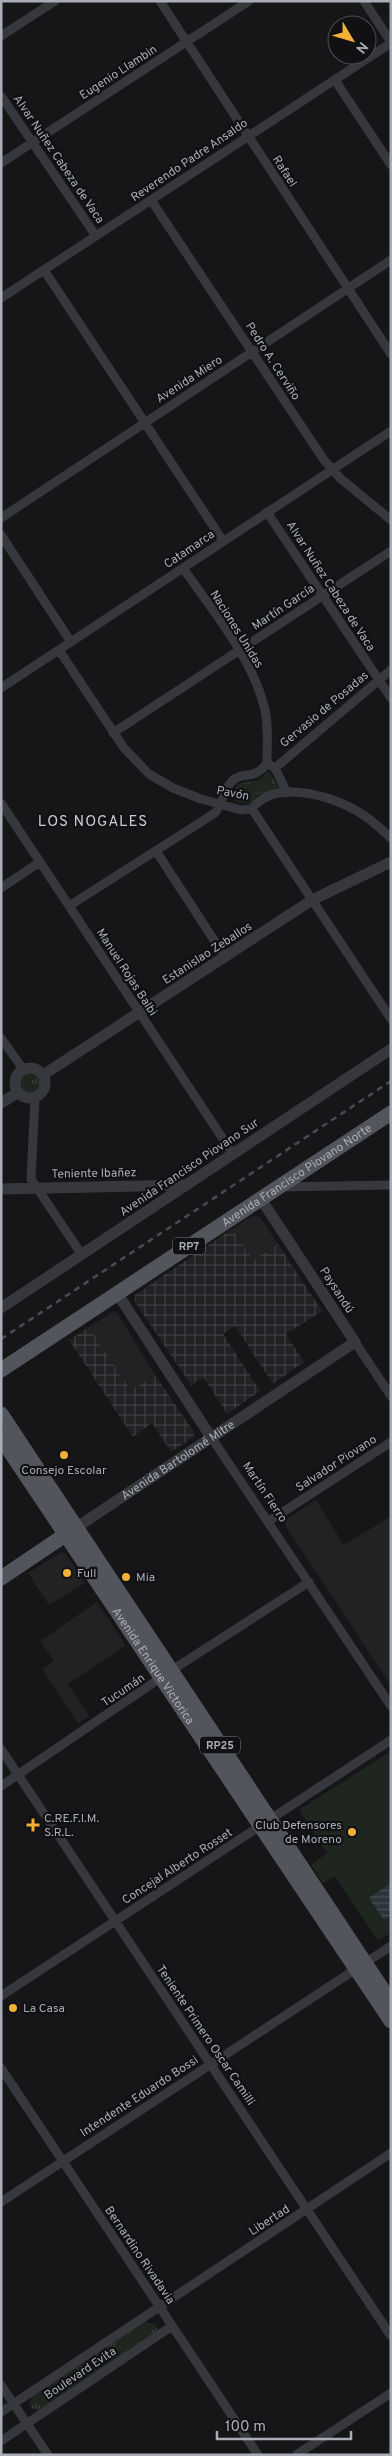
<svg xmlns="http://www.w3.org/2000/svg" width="392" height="2456" font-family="Overpass,sans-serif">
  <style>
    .built { fill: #222225 }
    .industrial { fill: url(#industrial-grid) }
    .park { fill: url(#park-tufts) }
    .garden { fill: #1e261f }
    .water { fill: url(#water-rules) }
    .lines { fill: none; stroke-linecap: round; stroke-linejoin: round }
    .minor { stroke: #37383d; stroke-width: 9 }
    .tertiary { stroke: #37383d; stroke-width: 11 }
    .primary { stroke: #53555c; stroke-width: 15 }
    .rail { stroke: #4a4c52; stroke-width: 2.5; stroke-dasharray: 6 5; stroke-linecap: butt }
    .poi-dot { fill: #f2b134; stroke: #111113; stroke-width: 2 }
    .labels { text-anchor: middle; stroke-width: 4.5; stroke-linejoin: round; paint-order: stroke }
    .shield { fill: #111113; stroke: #7b7e86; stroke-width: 1 }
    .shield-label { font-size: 11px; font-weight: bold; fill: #a8adb8 }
    .street-label { font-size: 12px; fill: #a8adb8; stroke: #111113 }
    .poi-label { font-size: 12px; fill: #a8adb8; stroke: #111113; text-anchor: start }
    .quarter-label { font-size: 15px; letter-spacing: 1px; fill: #c9ccd4; stroke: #111113 }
  </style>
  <defs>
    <pattern id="industrial-grid" width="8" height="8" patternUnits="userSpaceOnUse" patternTransform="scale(1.25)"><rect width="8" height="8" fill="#222225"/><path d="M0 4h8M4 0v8" fill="none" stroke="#3f3f43"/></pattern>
    <pattern id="park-tufts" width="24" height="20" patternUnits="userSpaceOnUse" patternTransform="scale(1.25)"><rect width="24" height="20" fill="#1e261f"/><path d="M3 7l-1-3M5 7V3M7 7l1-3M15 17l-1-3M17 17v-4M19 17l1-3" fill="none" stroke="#3c433d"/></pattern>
    <pattern id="water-rules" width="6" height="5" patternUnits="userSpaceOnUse" patternTransform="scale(1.25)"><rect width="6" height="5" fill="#2c353c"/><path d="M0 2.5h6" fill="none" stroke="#485056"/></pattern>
  </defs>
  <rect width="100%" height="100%" fill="#161618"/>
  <path class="built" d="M252,1216L260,1217L278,1244L253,1260L232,1229Z
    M112,1312L117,1313L155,1375L131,1390L89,1327Z
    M316,1500L344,1545L391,1516V1686L285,1525V1520Z
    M61,1552L66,1554L85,1583L49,1605L28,1573Z
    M97,1602L126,1645L68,1684L89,1716L78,1723L42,1669L54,1661L40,1641Z"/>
  <path class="industrial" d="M232,1229L253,1260L278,1244L322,1311L286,1334L304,1362L273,1384L235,1326L223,1334L260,1391L227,1414L204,1378L191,1385L135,1302V1295Z
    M89,1327L131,1390L155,1375L194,1432V1437L171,1452L152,1423L133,1437L69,1340Z"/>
  <path class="park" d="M268,771L280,789L259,794L250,804L235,802L233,791L238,784L259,780Z
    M20 1083a10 10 0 1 1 20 0a10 10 0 1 1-20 0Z
    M145,2322L155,2324L158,2329L156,2333L38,2411L30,2407L31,2397Z"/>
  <path class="garden" d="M391,1751V1933L378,1941L335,1876L323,1883L311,1865L327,1853L299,1810Z"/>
  <path class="water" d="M391,1883V1915L384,1920L369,1898Z"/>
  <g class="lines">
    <path class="minor" d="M160,1L391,354
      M364,1L391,42
      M1,36L55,1
      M335,80L391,165
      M1,96L96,236
      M1,163L249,1
      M151,200L324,460L340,478L391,520
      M44,270L223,541
      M1,298L391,43
      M267,512L391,698
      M1,518L391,260
      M1,535L71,642
      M183,568C212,610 251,656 264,706C269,724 267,744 267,763L275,768L287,793
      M59,650L124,748L149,774L173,788L201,799L241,810L252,809
      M1,688L391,431
      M113,733L391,551
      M275,768L391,670
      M1,803L233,1154
      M252,809L391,1019
      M252,809C274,779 330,795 357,811C370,818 380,828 391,838
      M156,851L225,957
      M1,888L40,862
      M69,906L215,813C222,804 224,789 232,781C244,770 253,782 267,763
      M1,1038L23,1069
      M35,1097L31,1179L82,1255
      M280,1187L391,1185
      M355,1342L391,1396
      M211,1437L391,1706
      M269,1521L391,1442
      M1,1749L391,2336
      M1,1786L172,1670L309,1582
      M1,1996L391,1740
      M1,2068L258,2455
      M1,2202L391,1946
      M1,2385L48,2455
      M1,2412L391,2153
      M1,2441L172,2326
      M296,2455L391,2393"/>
    <g class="tertiary">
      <circle cx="30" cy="1083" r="15"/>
      <path d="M43,1075L312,900L391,862"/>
      <path d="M1,1103L17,1093"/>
      <path d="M1,1189L187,1185"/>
      <path d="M117,1293L211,1437"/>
      <path d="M1,1308L391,1049"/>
      <path id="s1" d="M77,1527L355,1342L261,1199"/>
    </g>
    <g class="primary">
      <path id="s2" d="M1,1370L391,1113"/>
      <path d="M1,1414L391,2002"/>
      <path id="s3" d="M1,1438L391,2021"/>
      <path d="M1,1578L74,1529"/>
    </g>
    <path class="rail" d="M1,1339L391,1081"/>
  </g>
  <g class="poi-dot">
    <circle cx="64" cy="1455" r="5"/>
    <circle cx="67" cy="1573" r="5"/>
    <circle cx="126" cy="1577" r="5"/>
    <path d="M30.5 1817.5h5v5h5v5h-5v5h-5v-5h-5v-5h5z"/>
    <circle cx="352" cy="1832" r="5"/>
    <circle cx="13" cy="2008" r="5"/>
  </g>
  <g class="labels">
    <g class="shield">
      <rect x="173" y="1237.5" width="32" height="17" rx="4"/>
      <rect x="200" y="1736.5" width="40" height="17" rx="4"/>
    </g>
    <g class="shield-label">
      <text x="189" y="1250">RP7</text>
      <text x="220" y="1749">RP25</text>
    </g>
    <g class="street-label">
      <text transform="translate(118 72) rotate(-33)" y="4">Eugenio Llambin</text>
      <text transform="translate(59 159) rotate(56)" y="4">Alvar Nuñez Cabeza de Vaca</text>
      <text transform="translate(189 160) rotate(-34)" y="4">Reverendo Padre Ansaldo</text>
      <text transform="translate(285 171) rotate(57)" y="4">Rafael</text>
      <text transform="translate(273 361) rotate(57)" y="4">Pedro A. Cerviño</text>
      <text transform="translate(189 379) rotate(-33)" y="4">Avenida Miero</text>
      <text transform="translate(189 549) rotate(-34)" y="4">Catamarca</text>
      <text transform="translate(331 586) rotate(57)" y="4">Alvar Nuñez Cabeza de Vaca</text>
      <text transform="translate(283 607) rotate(-34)" y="4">Martín García</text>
      <text transform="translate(237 629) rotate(58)" y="4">Naciones Unidas</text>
      <text transform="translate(324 709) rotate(-40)" y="4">Gervasio de Posadas</text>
      <text transform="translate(233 793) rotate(11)" y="4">Pavón</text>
      <text transform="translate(207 953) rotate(-33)" y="4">Estanislao Zeballos</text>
      <text transform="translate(127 972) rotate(57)" y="4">Manuel Rojas Balbi</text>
      <text transform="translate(189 1167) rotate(-34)" y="4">Avenida Francisco Piovano Sur</text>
      <text transform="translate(94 1173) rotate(-1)" y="4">Teniente Ibañez</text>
      <text dy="4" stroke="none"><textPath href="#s2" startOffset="354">Avenida Francisco Piovano Norte</textPath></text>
      <text transform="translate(337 1290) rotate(57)" y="4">Paysandú</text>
      <text dy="4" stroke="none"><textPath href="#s1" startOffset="121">Avenida Bartolomé Mitre</textPath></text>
      <text transform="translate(336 1463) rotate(-33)" y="4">Salvador Piovano</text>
      <text transform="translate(265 1492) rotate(56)" y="4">Martín Fierro</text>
      <text dy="4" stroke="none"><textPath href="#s3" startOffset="274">Avenida Enrique Victorica</textPath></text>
      <text transform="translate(123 1690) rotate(-34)" y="4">Tucumán</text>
      <text transform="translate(177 1866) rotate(-33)" y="4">Concejal Alberto Rosset</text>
      <text transform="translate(206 2035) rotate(56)" y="4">Teniente Primero Oscar Camilli</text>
      <text transform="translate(139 2096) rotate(-33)" y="4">Intendente Eduardo Bossi</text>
      <text transform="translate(269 2220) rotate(-33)" y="4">Libertad</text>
      <text transform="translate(140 2255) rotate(56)" y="4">Bernardino Rivadavia</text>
      <text transform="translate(80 2373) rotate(-34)" y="4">Boulevard Evita</text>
    </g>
    <g class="poi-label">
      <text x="64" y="1474" text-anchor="middle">Consejo Escolar</text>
      <text x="77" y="1577">Full</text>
      <text x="136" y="1581">Mia</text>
      <text x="44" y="1822">C.RE.F.I.M.<tspan x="44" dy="14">S.R.L.</tspan></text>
      <text x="342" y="1829" text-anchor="end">Club Defensores<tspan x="342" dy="14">de Moreno</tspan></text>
      <text x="23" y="2012">La Casa</text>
    </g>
    <g class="quarter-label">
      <text x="93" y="826">LOS NOGALES</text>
    </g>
  </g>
  <rect width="392" height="2456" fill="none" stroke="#a8adb8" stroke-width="5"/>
  <g transform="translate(352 40) rotate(128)"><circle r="24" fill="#111113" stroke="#4d4f55"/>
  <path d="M0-4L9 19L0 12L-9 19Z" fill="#f2b134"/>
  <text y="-8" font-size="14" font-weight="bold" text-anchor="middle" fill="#a8adb8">N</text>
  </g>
  <path d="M217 2431v8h134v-8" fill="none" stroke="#a8adb8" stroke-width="2.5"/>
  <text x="225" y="2431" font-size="15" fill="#a8adb8" stroke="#111113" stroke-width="4" paint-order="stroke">100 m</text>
</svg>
